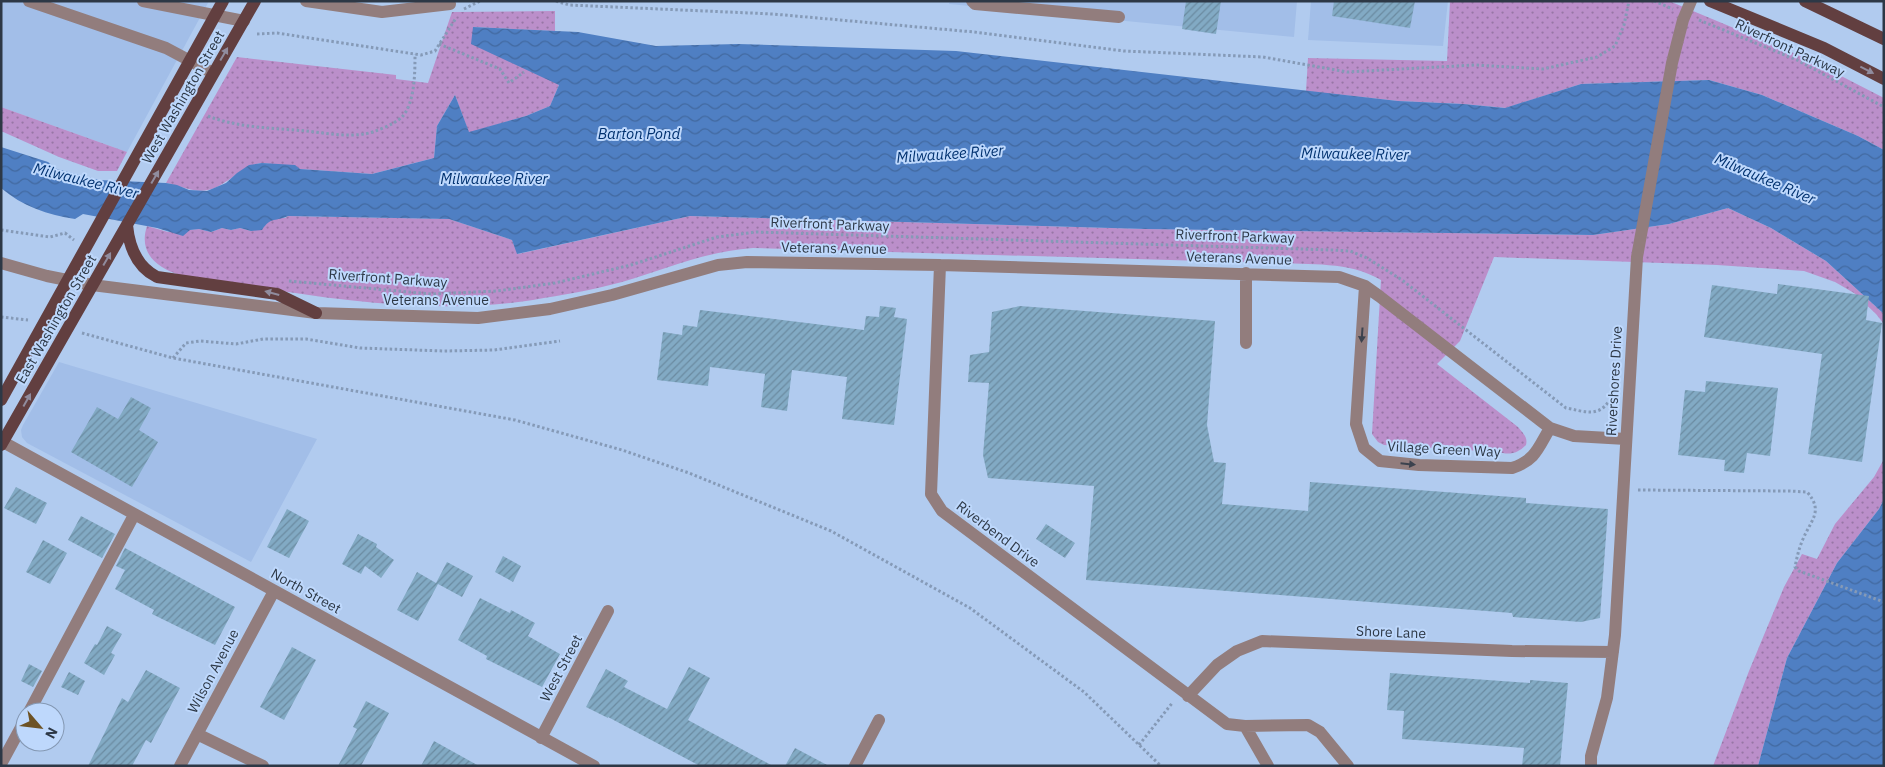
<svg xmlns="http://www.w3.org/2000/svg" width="1885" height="767" font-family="'IBM Plex Sans',sans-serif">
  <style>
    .built { fill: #a2bee8 }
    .park { fill: url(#park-dots) }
    .water { fill: url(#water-waves) }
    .building { fill: url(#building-hatch) }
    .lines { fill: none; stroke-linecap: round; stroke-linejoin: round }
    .path { stroke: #859ab7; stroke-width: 3; stroke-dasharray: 2.5 2.5; stroke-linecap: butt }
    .minor { stroke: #927d7d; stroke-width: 12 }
    .major { stroke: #623f40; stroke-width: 12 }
    .oneway { fill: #908c9e }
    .oneway2 { fill: #3c424e }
    .labels { text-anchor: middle; stroke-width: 4; stroke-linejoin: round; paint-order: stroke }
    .street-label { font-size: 14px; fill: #2d3846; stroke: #bed8fc }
    .water-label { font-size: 15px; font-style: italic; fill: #00316f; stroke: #bed8fc }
  </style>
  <defs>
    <pattern id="park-dots" width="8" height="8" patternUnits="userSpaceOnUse" patternTransform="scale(1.25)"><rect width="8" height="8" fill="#bb8fca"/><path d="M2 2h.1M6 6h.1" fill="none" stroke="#9876a6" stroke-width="1.8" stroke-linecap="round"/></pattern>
    <pattern id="water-waves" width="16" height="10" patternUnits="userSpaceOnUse" patternTransform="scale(1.25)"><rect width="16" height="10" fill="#4f7fc3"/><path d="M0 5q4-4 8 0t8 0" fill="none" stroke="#4269a0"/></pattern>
    <pattern id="building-hatch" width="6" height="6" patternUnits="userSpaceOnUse" patternTransform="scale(1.25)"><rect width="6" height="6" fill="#82aac4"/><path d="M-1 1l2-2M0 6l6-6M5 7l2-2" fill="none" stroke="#6b8ba1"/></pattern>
  </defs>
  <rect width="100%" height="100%" fill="#b1cbef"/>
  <path class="built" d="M1,1H209L127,152L1,107Z
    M950,1H1297L1294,37L949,4Z
    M1311,1H1448L1443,46L1308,40Z
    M59,362L317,439L251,562L27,443L22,437L21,430L23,425Z"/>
  <path class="park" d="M1450,1H1669L1808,59L1884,98V150L1858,136L1762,95L1709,80L1581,84L1506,108L1463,104L1398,101L1306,91L1308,58L1447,61Z
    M555,11V31L473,27L559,85L550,106L526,116L469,133L455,95L437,126L434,158L372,174L300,169C293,164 286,165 278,165C273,165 268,163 263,163C243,164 227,186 208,190C193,193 179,185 166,183L237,57L396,75V79L428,83L452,12Z
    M1,107L127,152L117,171H98L59,157L1,131Z
    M1728,208L1771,228L1826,261L1884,314V324L1876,314L1854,293L1835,282L1804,271L1717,265L1494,257L1460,341L1437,364L1518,427C1523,433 1528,437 1526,445C1517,454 1510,455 1497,452L1384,445L1378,442L1372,434L1381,280C1349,261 1310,265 1273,263L753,248C707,251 666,269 622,282C593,290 562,295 533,300C415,318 297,293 180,275C157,268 138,253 147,226L168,232L199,229L211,232L222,228L231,230L240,228L251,231L274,218H285L288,216L449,219L512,240L518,254L690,216L1146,229L1593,235L1669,224Z
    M1884,459V499L1879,509L1837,563L1787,658L1758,766H1713L1749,671L1784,587L1802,554L1817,559L1835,524L1874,477Z"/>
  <path class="water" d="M473,27L578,32L656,46L738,44L956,51L1398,101L1463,104L1505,108L1581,84L1709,80L1762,95L1858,136L1884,150V314L1826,261L1771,228L1728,208L1669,224L1593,235L1146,229L690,216L517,254L512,240L449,219L288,216C276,222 271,216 262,230L251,231L240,228L231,230L222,228L211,232L199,229L190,230L183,236L157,228L83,214L75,219C48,215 22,206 1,188V147L48,162L57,169L99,180L166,183L177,185L189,190L207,191L226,183L237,173L249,165L262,163L295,165L300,169L372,174L434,158L437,126L455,95L469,132L526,116L550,106L559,85L471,44Z
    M1884,499V766H1758L1787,658L1837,563L1879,509Z"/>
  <path class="building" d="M1186,1H1221L1216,34L1182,29Z
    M1334,1H1415L1410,28L1332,16Z
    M1778,284L1869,296L1866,320L1882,323L1862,462L1808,454L1822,354L1704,337L1712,285L1777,294Z
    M880,306L896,308L894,317L907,319L894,425L842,419L847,377L792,370L787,411L761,407L765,374L710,367L708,386L657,380L663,332L682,335L683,325L697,327L700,310L864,330L866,316L879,317Z
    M1020,306L1215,321L1207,425L1214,462L1226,463L1222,504L1308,511L1310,482L1526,498V503L1608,509L1600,618L1581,622L1513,617L1512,613L1086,580L1094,486L988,478L983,455L989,383L968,382L970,355L989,352L992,312Z
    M1706,381L1778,388L1770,456L1747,453L1744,473L1724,471L1725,460L1678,455L1685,390L1705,392Z
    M131,397L151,408L139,430L158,442L132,487L71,452L97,407L118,419Z
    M16,487L47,503L36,524L4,508Z
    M287,509L309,521L289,558L267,547Z
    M81,516L115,534L102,558L68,540Z
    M1046,524L1075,543L1065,558L1036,539Z
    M358,534L377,544L376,547L394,560L381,578L365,566L361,574L342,564Z
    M43,540L67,553L50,584L26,572Z
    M125,548L235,607L215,645L152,614L154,610L115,589L125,570L116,566Z
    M503,556L521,566L513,582L495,572Z
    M447,562L473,576L462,597L438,584L418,621L397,610L417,572L436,583Z
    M480,598L510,613L511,610L535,623L528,636L560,654L542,687L486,659L487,656L458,640Z
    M107,626L122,634L111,653L115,655L104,675L84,663L95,644L97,645Z
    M292,647L316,660L284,720L260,707Z
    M29,664L42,671L33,687L21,681Z
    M689,667L710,678L688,720L773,766H700L608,717V718L586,707L606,669L628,681L624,687L667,709Z
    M146,670L180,688L151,743L146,740L132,766H88L122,698L128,702Z
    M69,672L85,681L78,695L61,687Z
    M1390,673L1530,683V680L1568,683L1560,766H1522L1524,748L1402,739L1404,711L1387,710Z
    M366,701L389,713L361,766H338L357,729L353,727Z
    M434,741L479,766H421Z
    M795,748L829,766H785Z"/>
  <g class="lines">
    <path class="path" d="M556,1L569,5L773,14L974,32L1124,51L1263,57L1347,72L1475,65L1543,69L1597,57L1615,46L1624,25L1629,1
      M1654,1L1673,9
      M464,9L480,1
      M1699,20L1797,60L1884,107
      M257,34L277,33L421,55L435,51L456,18
      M439,44L500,69L509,83L524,72
      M208,116C238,128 274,128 306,131C325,133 345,137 364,134C373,133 395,124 402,117C415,103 415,72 415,54
      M1,230L50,237L65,233L74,240
      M289,281L431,294L497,291L555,283L631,265L717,237L756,232L1332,250L1350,251L1367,258L1402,280L1566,408C1583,411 1598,418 1609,401L1615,402
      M1,317L28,320
      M82,333L173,358L515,420L622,450L689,473L831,531L970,608L1084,692L1161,766
      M173,358L186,343L200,341L236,344L263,339H306L360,348L444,351L494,350L560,341
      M1638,490L1789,491L1807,492C1824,511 1811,520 1803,539C1799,548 1797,557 1795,567L1799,571L1884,602
      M1139,745L1173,702"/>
    <path class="minor" d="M29,1L166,48L213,73
      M143,1L244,21
      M306,1L382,12L450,4
      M972,1L975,4L1119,17
      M1,263L47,276L92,285L316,313L478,318L550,309L612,295L718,265L747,262L940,265L1339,277L1365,286L1379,296L1550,428L1574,436L1626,439
      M940,265L931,494L942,511L1227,724L1245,726L1308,725L1320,732L1348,766
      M1365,286L1356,424L1364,448L1380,461L1419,465L1512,468C1536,460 1538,448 1550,428
      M1246,343V273
      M3,442L594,766
      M1188,696L1217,665L1237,651L1262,641L1512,651L1613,652
      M29,712L134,515
      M1245,726L1268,766
      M197,734L263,766
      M541,738L608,611
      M1,764L25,720
      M180,766L274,591
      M855,766L879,720
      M1591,766V756L1607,698L1615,635L1637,257L1672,63L1683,20L1691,1"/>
    <path class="major" d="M1710,1L1824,48L1884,79
      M1805,1L1884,39
      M127,225C129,246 137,267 157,277L277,294L316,313
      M1,400L223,1
      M1,445L255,1"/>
  </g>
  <defs><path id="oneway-solid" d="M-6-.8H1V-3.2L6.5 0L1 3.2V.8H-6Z" transform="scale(1.25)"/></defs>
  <g class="oneway">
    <use href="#oneway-solid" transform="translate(224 54) rotate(-60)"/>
    <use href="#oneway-solid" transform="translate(1867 70) rotate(27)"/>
    <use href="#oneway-solid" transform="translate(155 177) rotate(-60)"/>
    <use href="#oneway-solid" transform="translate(107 259) rotate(-60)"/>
    <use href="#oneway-solid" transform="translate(272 293) rotate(-165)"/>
    <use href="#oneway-solid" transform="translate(27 400) rotate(-61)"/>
  </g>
  <g class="oneway2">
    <use href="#oneway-solid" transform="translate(1362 335) rotate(94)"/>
    <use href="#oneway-solid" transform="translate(1408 464) rotate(6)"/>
  </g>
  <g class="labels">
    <g class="street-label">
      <text transform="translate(1790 48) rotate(25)" y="5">Riverfront Parkway</text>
      <text transform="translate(183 97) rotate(-60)" y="5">West Washington Street</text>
      <text transform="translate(830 224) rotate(2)" y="5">Riverfront Parkway</text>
      <text transform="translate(1235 236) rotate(2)" y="5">Riverfront Parkway</text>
      <text transform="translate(834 248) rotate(1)" y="5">Veterans Avenue</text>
      <text transform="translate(1239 258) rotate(2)" y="5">Veterans Avenue</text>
      <text transform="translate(388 278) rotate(4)" y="5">Riverfront Parkway</text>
      <text x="436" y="305">Veterans Avenue</text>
      <text transform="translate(56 319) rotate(-60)" y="5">East Washington Street</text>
      <text transform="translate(1614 381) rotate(-87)" y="5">Rivershores Drive</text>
      <text transform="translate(1444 449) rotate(3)" y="5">Village Green Way</text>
      <text transform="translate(998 534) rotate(37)" y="5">Riverbend Drive</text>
      <text transform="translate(306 591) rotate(29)" y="5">North Street</text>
      <text transform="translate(1391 632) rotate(2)" y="5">Shore Lane</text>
      <text transform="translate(561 668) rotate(-62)" y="5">West Street</text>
      <text transform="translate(213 671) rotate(-62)" y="5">Wilson Avenue</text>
    </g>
    <g class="water-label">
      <text x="639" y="139">Barton Pond</text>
      <text transform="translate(950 154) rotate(-4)" y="5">Milwaukee River</text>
      <text transform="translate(1355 154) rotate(1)" y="5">Milwaukee River</text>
      <text x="494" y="184">Milwaukee River</text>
      <text transform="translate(1765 179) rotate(23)" y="5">Milwaukee River</text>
      <text transform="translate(86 181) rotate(14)" y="5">Milwaukee River</text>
    </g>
  </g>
  <rect width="1885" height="767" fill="none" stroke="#2d3846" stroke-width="5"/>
  <g transform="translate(40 727) rotate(118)"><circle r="24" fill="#bed8fc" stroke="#8498b3"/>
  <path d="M0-4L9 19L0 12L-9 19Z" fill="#6d5224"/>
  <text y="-8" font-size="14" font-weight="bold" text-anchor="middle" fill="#2d3846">N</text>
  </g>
</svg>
